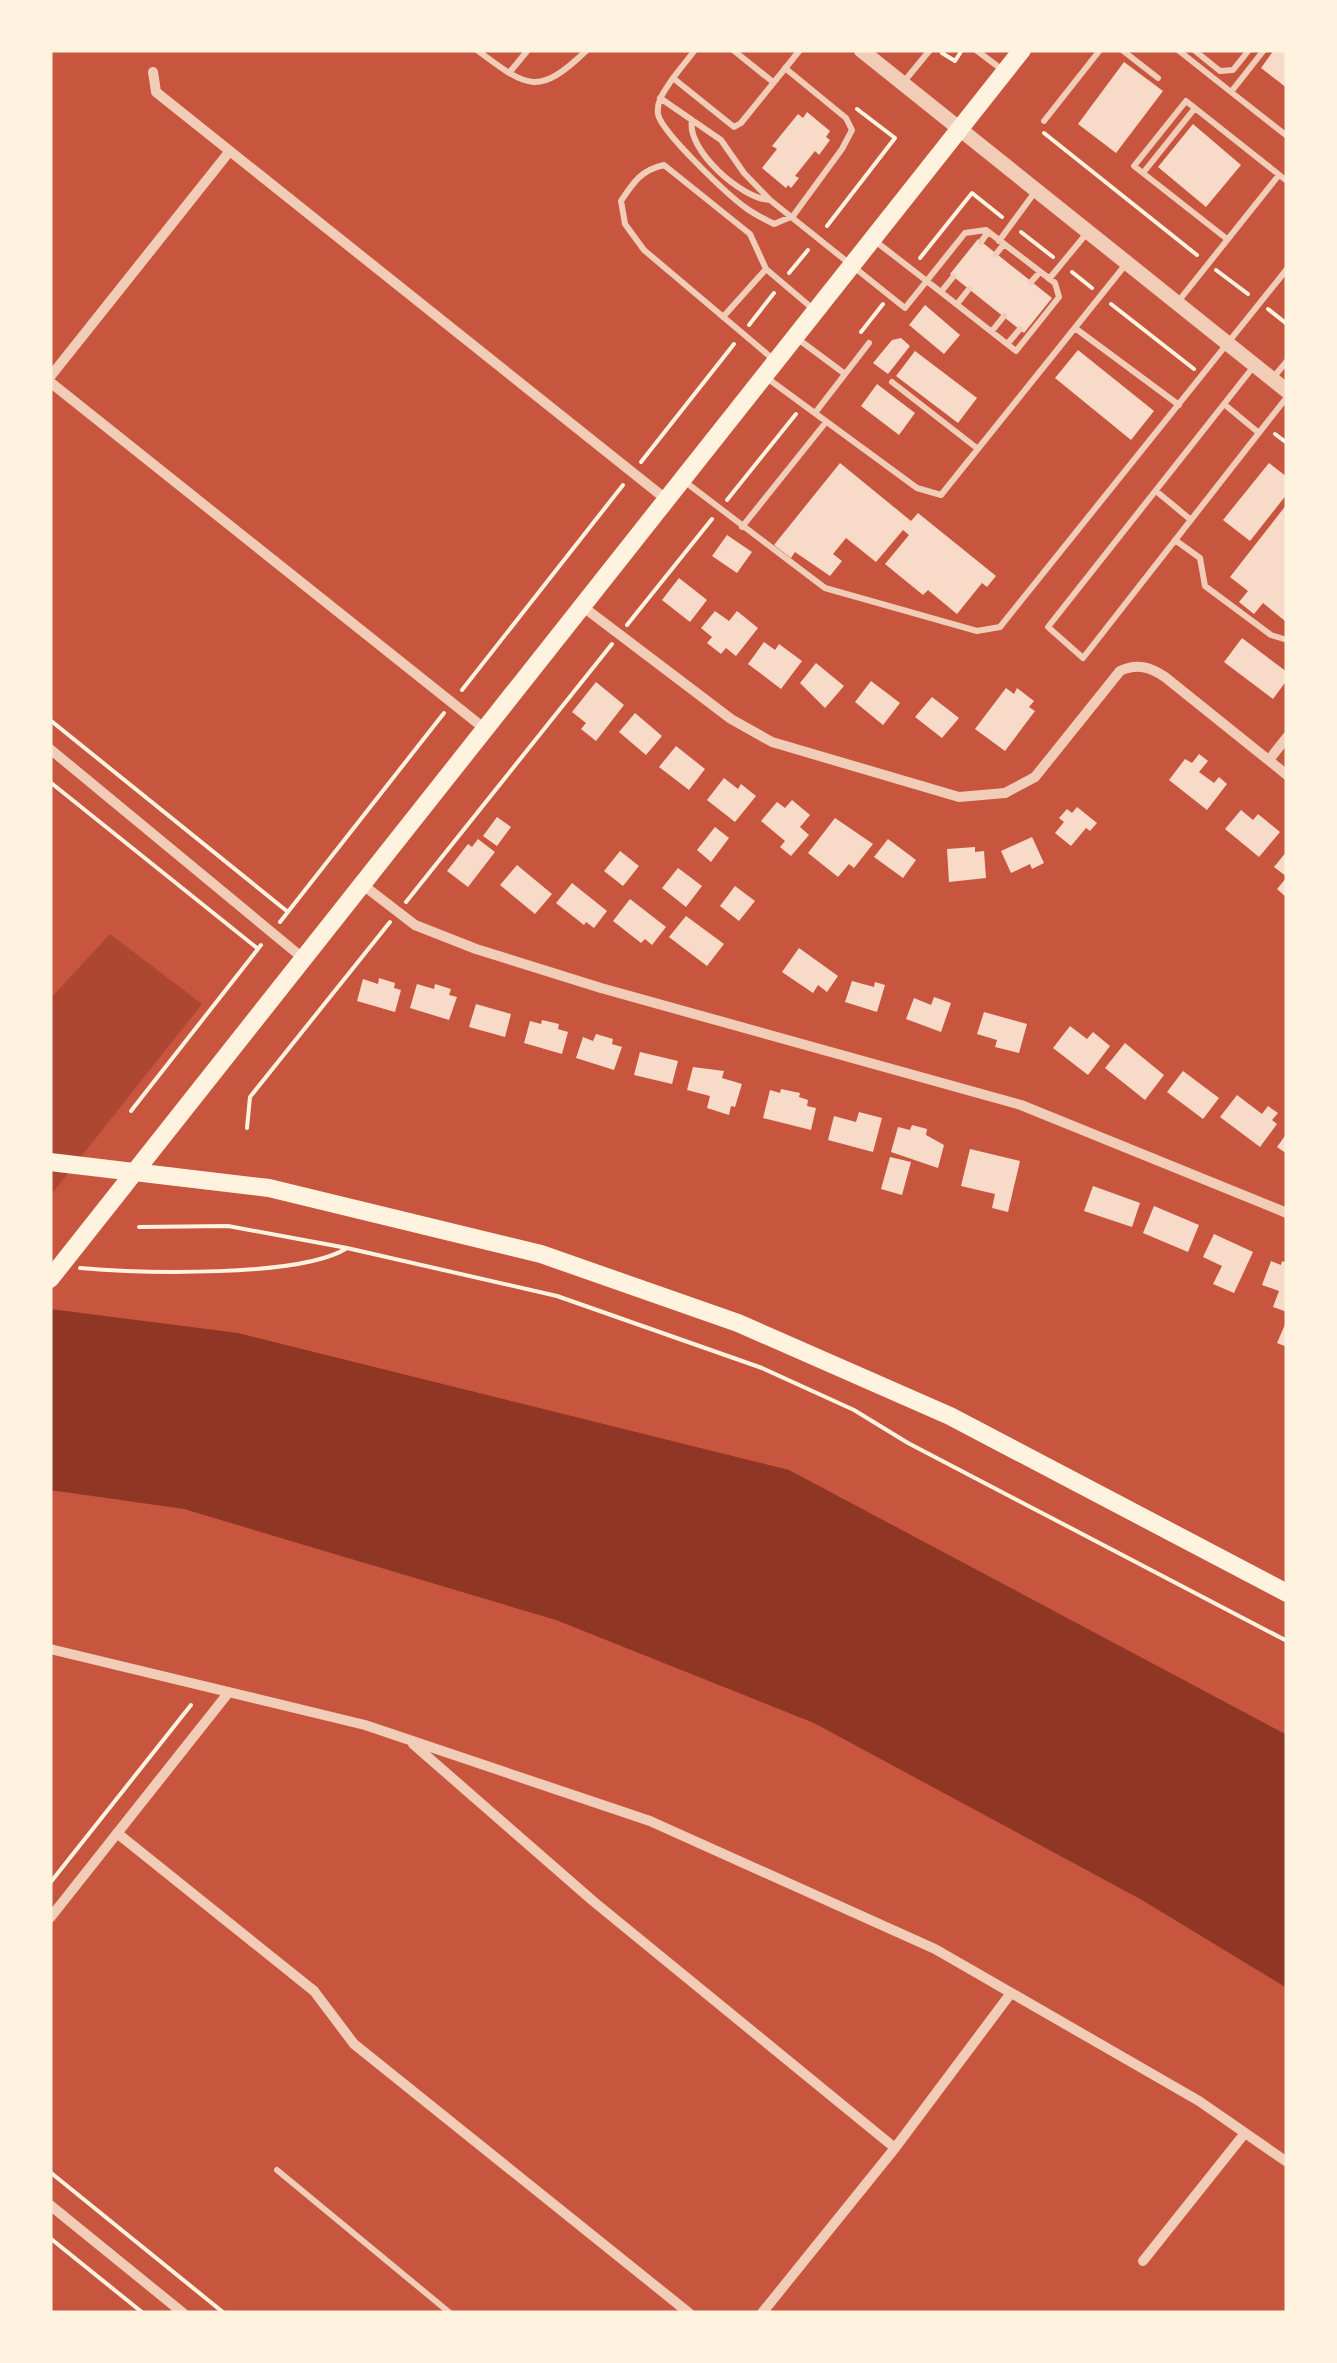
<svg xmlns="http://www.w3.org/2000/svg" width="1337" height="2363" font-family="'Titillium Web',sans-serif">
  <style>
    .green { fill: #ae4732 }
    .water { fill: #8f3625 }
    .building { fill: #f7dbc8 }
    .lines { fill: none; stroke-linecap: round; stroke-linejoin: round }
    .path { stroke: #fff3e0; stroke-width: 4 }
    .service { stroke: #f1ccb7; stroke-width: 6 }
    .minor { stroke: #f1ccb7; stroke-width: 10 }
    .tertiary { stroke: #f1ccb7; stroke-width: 15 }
    .secondary { stroke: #fff3e0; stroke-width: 18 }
  </style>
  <rect width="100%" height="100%" fill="#c8553d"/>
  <path class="green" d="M110,934L202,1004L50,1196V999Z"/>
  <path class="water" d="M50,1309L238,1333L789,1470L1287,1735V1988L1142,1900L814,1723L556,1620L184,1509L50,1490Z"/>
  <path class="building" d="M1274,50H1287V88L1261,68Z
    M1124,62L1163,91L1116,153L1078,124Z
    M807,112L830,131L826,137L830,140L819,155L815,151L795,176L799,178L791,188L788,185L786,188L762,168L777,149L772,146L798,114L803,118Z
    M1193,124L1241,165L1206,207L1158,167Z
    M978,239L1052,298L1024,333L950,274Z
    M925,305L960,335L944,354L909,325Z
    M901,338L910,346L888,374L873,363L892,340Z
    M1078,350L1154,411L1131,440L1055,378Z
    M915,351L977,398L958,423L896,376Z
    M877,384L915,413L899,435L861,406Z
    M840,463L911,521L918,513L996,576L987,587L982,583L957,614L928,590L923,595L885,564L909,535L903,530L876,562L846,538L833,554L842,561L830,576L795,552L791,558L774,545Z
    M1269,463L1287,477V494L1250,541L1223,520Z
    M1287,504V618L1285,621L1263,603L1254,614L1239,602L1248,591L1230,577Z
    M727,535L752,552L737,573L712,556Z
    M679,578L707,600L690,622L662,600Z
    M715,611L729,621L737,611L758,628L736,656L726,648L721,654L707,643L712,637L701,628Z
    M1242,638L1287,672V680L1273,699L1224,662Z
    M764,642L775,650L779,644L802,661L781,689L748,664Z
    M816,663L844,686L825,708L800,683Z
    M871,681L900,703L883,725L855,702Z
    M596,682L624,705L596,741L581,729L586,723L572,712Z
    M1006,688L1014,694L1017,688L1034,701L1029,707L1035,711L1005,751L975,729Z
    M932,697L959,718L942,738L915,717Z
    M635,713L662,736L646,755L619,732Z
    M676,746L705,769L689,790L659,767Z
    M1199,754L1208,761L1199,772L1214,783L1219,777L1227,784L1207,810L1169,780L1185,759L1192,763Z
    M724,778L738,789L741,784L756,796L735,822L707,800Z
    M792,800L810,815L800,827L809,835L791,856L780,847L785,841L761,821L777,802L785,808Z
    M1077,807L1097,823L1090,831L1086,828L1071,846L1055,833L1064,822L1059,818L1067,809L1072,813Z
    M1241,810L1253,820L1258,814L1280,832L1259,857L1225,829Z
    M497,817L511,827L497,846L483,836Z
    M835,818L873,844L854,868L849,864L838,877L808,853Z
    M715,827L729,838L711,862L697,850Z
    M1032,837L1044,863L1032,869L1030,864L1011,873L1001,851Z
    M478,839L495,852L468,887L447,871L468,844L472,847Z
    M888,839L916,860L903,878L874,857Z
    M975,847V852L984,851L986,878L949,882L947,849Z
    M620,851L639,866L623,886L604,871Z
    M1287,851V877L1274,867Z
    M517,865L552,894L535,914L500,885Z
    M678,868L702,886L686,907L662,888Z
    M1287,877V898L1277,889Z
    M572,883L607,911L594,928L586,922L584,925L556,903Z
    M735,886L755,901L739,921L720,906Z
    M630,899L666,927L652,945L645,939L641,943L613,921Z
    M686,916L724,944L707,966L669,937Z
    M799,948L838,976L827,992L818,985L813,993L782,972Z
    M379,978L395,983L394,988L401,990L395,1012L357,1001L363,979L378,984Z
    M852,981L874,987L875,982L885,985L877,1012L845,1002Z
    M417,984L434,989L435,984L451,989L449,995L457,997L449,1020L410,1008Z
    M934,997L951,1003L941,1032L906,1019L914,998L931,1005Z
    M476,1004L511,1014L505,1037L469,1027Z
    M984,1012L1027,1024L1019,1053L995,1047L997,1040L977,1034Z
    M542,1020L559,1024L558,1029L568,1032L562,1054L524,1043L530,1021L541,1024Z
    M1070,1026L1087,1039L1093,1032L1110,1046L1088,1075L1053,1048Z
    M596,1034L613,1039L612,1044L622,1047L614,1070L576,1058L583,1037L593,1041Z
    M1125,1043L1164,1075L1145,1100L1105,1068Z
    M640,1052L678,1061L672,1084L634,1075Z
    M693,1067L724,1071L722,1078L742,1084L735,1107L731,1106L729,1115L707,1108L710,1096L687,1090Z
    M1183,1071L1219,1098L1203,1119L1167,1092Z
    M781,1089L800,1093L799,1097L808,1100L807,1106L816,1108L811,1130L763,1118L770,1090L780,1093Z
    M1237,1095L1262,1114L1268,1106L1278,1113L1272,1120L1277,1124L1260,1147L1220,1117Z
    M859,1112L882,1118L873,1152L828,1140L834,1116L856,1122Z
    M912,1125L927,1129L926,1135L944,1145L938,1168L891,1152L898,1127L910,1130Z
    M1287,1133V1154L1277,1147Z
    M970,1149L1020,1161L1008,1212L992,1208L995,1194L961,1186Z
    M890,1157L911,1162L902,1195L881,1189Z
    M1093,1186L1140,1203L1132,1227L1084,1211Z
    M1154,1206L1199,1225L1188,1252L1143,1233Z
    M1214,1234L1253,1252L1234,1293L1213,1284L1222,1266L1203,1257Z
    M1271,1261L1281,1265L1282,1261L1287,1263V1312L1273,1307L1279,1291L1262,1285Z
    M1287,1320V1347L1277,1343Z"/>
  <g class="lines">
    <path class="path" d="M942,53L955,61L962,50
      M1044,133L1197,255
      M827,226L895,138L857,109
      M1021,232L1053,257
      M920,258L972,193L1002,217
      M1216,270L1248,294
      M1072,272L1092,288
      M789,273L808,250
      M1111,304L1194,369
      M1268,309L1287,324
      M749,325L774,293
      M861,332L883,304
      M1275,434L1287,443
      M641,462L734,344
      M727,500L796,414
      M627,625L712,519
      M462,690L623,485
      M50,720L288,912
      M50,782L257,948
      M406,902L612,644
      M280,922L444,713
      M131,1111L261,945
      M247,1128L250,1097L390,922
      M50,1210V1214
      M139,1227L228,1226L347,1248
      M80,1268C138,1273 301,1278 347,1248L557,1296L762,1368L854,1410L908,1443L1287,1641
      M50,1883L191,1705
      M50,2172L224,2313
      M50,2238L143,2313"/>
    <path class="service" d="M477,50C528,88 538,97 587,50
      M695,50L673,78L734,127L741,123L800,50
      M733,50L773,82
      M976,50L1004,71
      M1122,50L1158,78
      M1178,50L1231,92L1264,50
      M1194,50L1220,71L1233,70L1249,50
      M509,73L528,50
      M673,78C666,89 656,100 658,114C661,132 729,196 746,208C754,214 764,219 774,224L793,216L842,149L852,130L846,118L785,68
      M902,84L930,50
      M1231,92L1287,136
      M660,98L721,140L744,173L770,200L905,308L965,233L986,230L1055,283L1059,297L1016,351C969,314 922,277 875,241
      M692,120C686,150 742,199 770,200
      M1044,121L1100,50
      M1143,173L1195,108
      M1227,239L1134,166L1186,101L1287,181
      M999,241L1035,192
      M981,242L988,232
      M996,254L1004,244
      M1049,279L1087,233
      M1031,282L1040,272
      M941,292L953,277
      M1177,303L1279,175
      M957,304L969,289
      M723,317L766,269
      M1075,328L1179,405
      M992,331L1004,316
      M798,339L845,374
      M1008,343L1020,329
      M773,359L644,250L625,224L621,201C633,183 641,170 664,165L750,234L766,269L812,308
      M1254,366L1048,627L1083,658L1287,397
      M767,378L917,488L941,495L1126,264
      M1272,379L1287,361
      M892,382L978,449
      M1224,404L1259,433
      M815,413L869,343
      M684,481L825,588L977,631L1000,627L1287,269
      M1156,491L1191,520
      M742,527L826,422
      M1175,540L1200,558L1205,586L1271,635L1287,640
      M277,2170L450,2313"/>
    <path class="minor" d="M153,72L156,92L667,500
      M50,377L229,152
      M50,382L485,729
      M582,606L731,719L772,742L959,797L1005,793L1035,777L1120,671C1137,663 1150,667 1165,677L1287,775
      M50,749L304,959
      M1269,760L1287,737
      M363,885L415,925L476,949L601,988L1021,1105L1287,1213
      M50,1649L365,1725L650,1821L935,1949L1199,2101L1287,2162
      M413,1744L593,1901L895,2148
      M117,1833L314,1991L354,2044L689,2313
      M50,1918L229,1692
      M50,2205L183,2313
      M1143,2261L1245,2133
      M762,2313L895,2148L1011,1993"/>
    <path class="tertiary" d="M861,50L1287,391"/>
    <path class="secondary" d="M50,1162L269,1188L541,1254L738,1323L950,1416L1287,1593
      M50,1279L1022,50"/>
  </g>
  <rect width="1337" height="2363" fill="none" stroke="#fff3e0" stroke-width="105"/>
</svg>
